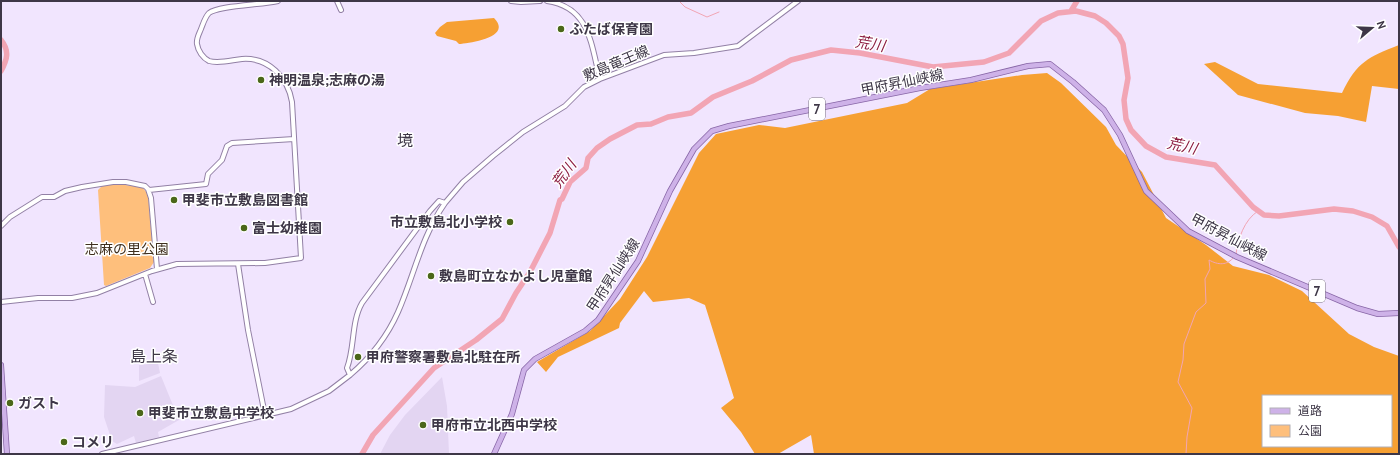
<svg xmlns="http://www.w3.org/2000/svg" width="1400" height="455" font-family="'PT Sans','Noto Sans JP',sans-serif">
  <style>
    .built { fill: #e3d5f2 }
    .green { fill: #febf7c }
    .forest { fill: #f6a033; fill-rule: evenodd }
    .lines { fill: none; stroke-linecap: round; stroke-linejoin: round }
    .stream { stroke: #f2a5b4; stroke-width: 1 }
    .river { stroke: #f2a5b4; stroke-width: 5.5 }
    .secondary-casing { stroke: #9280a5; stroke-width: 6 }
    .primary-casing { stroke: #8765a6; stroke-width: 6 }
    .secondary { stroke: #fff; stroke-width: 4 }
    .primary { stroke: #ceb2e8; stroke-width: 4.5 }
    .poi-dot { fill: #4b6719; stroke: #fff; stroke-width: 1.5 }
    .labels { text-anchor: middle; stroke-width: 3; stroke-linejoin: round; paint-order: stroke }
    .shield { fill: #fff; stroke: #78737e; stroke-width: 1 }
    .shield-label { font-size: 13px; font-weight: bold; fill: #3e3747 }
    .poi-label { font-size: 14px; font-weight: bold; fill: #3e3747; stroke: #fff; text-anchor: start }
    .street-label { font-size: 14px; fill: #3e3747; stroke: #fff }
    .park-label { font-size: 14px; fill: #3f2f1e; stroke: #fff }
    .water-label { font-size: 15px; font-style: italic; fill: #8d1e42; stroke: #fff }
    .quarter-label { font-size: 16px; fill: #3e3747; stroke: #fff }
  </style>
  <rect width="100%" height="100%" fill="#f1e5fe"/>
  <path class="built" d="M158,363L160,373L139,381V365Z
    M161,376L179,420L158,432L159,437L136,443L134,436L117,444L112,441L104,417L105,385L135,387Z
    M442,377L447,406L449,454H380L390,435L405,415Z"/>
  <path class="green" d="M117,184L142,187L148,194L154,262L150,268L106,286L104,285L98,190L102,186Z"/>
  <path class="forest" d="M494,18C513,37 470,43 459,44L456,41L437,36L435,33L440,27L447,22Z
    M1399,45V89L1372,86L1366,122L1338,116L1305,113L1238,95L1204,64L1215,62L1258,84L1342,93C1357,62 1368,57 1399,45Z
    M1047,73L1061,83L1106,127L1116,145L1142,172L1166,218L1206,245L1233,266L1269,275L1302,291L1349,334L1374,347L1399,356V454H814L811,435L778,454H755L741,432L721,408L734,398L705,305L689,298L653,302L644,291L620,323L619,328L558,357L546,372L537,362L590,331L620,299L647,257L699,153L716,134L759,125L785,128L907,103L930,89L1022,75ZM1263,396H1391V446H1263Z"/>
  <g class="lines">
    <path class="stream" d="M679,1L685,7L707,17L719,12
      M1236,254C1238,239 1244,220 1258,211
      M1186,454L1187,437L1192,408L1178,382L1183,360L1184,344L1196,312L1206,303L1205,279L1210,269L1209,260C1218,265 1227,266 1234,257"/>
    <path class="river" d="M1071,11L1077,1
      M1,40C10,51 7,60 1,71
      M362,454L373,435L434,368L476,340L502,319L516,293L530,272L550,233L560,200L562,199L570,182L586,168L588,158L597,148L610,139L637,125L651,124L668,117L691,113L713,97L752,81L791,60L831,50L860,53L933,67L984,62L1009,53L1041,21L1058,13L1076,11L1095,16L1106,23L1119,36L1123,44L1128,78L1124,100L1126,119L1131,130L1146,146L1166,157L1215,165L1253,207L1264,215L1279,216L1334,209L1353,211L1372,217L1387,226L1399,247"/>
    <defs>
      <path id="secondary" d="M337,1L341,10
        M511,1L521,2L540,1
        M547,1C590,7 591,45 600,79
        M149,190L206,184L208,174L222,160L227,146L232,143L294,139
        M1,226L10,217L42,197H54L65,191L82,187L113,182H126L145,186L148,189L151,198L157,269
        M238,264L248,330L265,415
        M145,274L153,302
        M1,302L38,298H72L97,293L152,271L177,264L265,263L301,258L292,102C288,78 269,57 242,59C232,60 219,64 209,61C203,58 198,51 197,44C196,39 199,34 201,29C203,24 205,17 209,13C219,5 263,5 278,1
        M350,375C370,358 387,337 398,312C414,276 421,237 445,203
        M102,454L291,409L329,391L350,375L347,368C355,347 351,322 362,303L430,211L439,201L445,203L463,182L493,156L523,132L565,106L584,87L600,79L664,55L694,53L738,46L798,1"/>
      <path id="primary" d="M1,365L7,454
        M494,454L512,414L524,370L535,359L585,331L598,320L638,261L670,191L694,149L712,131L729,126L920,88L971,80L1028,66L1050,64L1073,82L1104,110L1120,135L1146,191L1188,231L1237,257L1357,308L1378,314L1399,313"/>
    </defs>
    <use href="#secondary" class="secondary-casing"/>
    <use href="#primary" class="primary-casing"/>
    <use href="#secondary" class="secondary"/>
    <use href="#primary" class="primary"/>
  </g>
  <g class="poi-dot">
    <circle cx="561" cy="29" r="4"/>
    <circle cx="261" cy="80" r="4"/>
    <circle cx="174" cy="200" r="4"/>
    <circle cx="510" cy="222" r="4"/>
    <circle cx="244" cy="228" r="4"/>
    <circle cx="431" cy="276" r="4"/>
    <circle cx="358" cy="357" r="4"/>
    <circle cx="10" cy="403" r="4"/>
    <circle cx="140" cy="413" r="4"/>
    <circle cx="423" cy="425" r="4"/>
    <circle cx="64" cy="442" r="4"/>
  </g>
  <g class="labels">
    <g class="shield">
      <rect x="809" y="98" width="16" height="22" rx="3"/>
      <rect x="1309" y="280" width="16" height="22" rx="3"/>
    </g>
    <g class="shield-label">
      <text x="817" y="114">7</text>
      <text x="1317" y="296">7</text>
    </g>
    <g class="poi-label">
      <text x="569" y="34">ふたば保育園</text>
      <text x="269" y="85">神明温泉;志麻の湯</text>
      <text x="182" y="205">甲斐市立敷島図書館</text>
      <text x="502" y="227" text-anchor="end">市立敷島北小学校</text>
      <text x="252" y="233">富士幼稚園</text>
      <text x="439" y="281">敷島町立なかよし児童館</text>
      <text x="366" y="362">甲府警察署敷島北駐在所</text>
      <text x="18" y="408">ガスト</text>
      <text x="148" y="418">甲斐市立敷島中学校</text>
      <text x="431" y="430">甲府市立北西中学校</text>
      <text x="72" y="447">コメリ</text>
    </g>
    <g class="street-label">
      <text transform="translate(616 63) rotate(-23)" y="5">敷島竜王線</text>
      <text transform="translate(902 82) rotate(-11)" y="5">甲府昇仙峡線</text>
      <text transform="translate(1229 237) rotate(28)" y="5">甲府昇仙峡線</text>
      <text transform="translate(613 275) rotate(-57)" y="5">甲府昇仙峡線</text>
    </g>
    <g class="park-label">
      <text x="127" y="254">志麻の里公園</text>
    </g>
    <g class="water-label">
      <text transform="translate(870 44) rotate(9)" y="5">荒川</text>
      <text transform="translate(1182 146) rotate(13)" y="5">荒川</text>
      <text transform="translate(564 174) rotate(-54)" y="5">荒川</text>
    </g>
    <g class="quarter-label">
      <text x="405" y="146">境</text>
      <text x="154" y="362">島上条</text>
    </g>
  </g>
  <rect width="1400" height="455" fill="none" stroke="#3e3747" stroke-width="4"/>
  <rect x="1262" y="395" width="130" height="52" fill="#ffffff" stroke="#b2afb5"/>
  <rect x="1270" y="408" width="20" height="6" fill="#ceb2e8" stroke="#b2afb5"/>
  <text x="1298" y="415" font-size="12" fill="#3e3747">道路</text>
  <rect x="1270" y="425" width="20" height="12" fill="#febf7c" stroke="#b2afb5"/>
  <text x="1298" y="435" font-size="12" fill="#3e3747">公園</text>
  <g transform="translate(1372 28) rotate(71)" stroke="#ffffff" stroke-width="3" paint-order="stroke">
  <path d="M0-3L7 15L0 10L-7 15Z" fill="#3e3747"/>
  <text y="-6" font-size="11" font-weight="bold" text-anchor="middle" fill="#3e3747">N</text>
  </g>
</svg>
